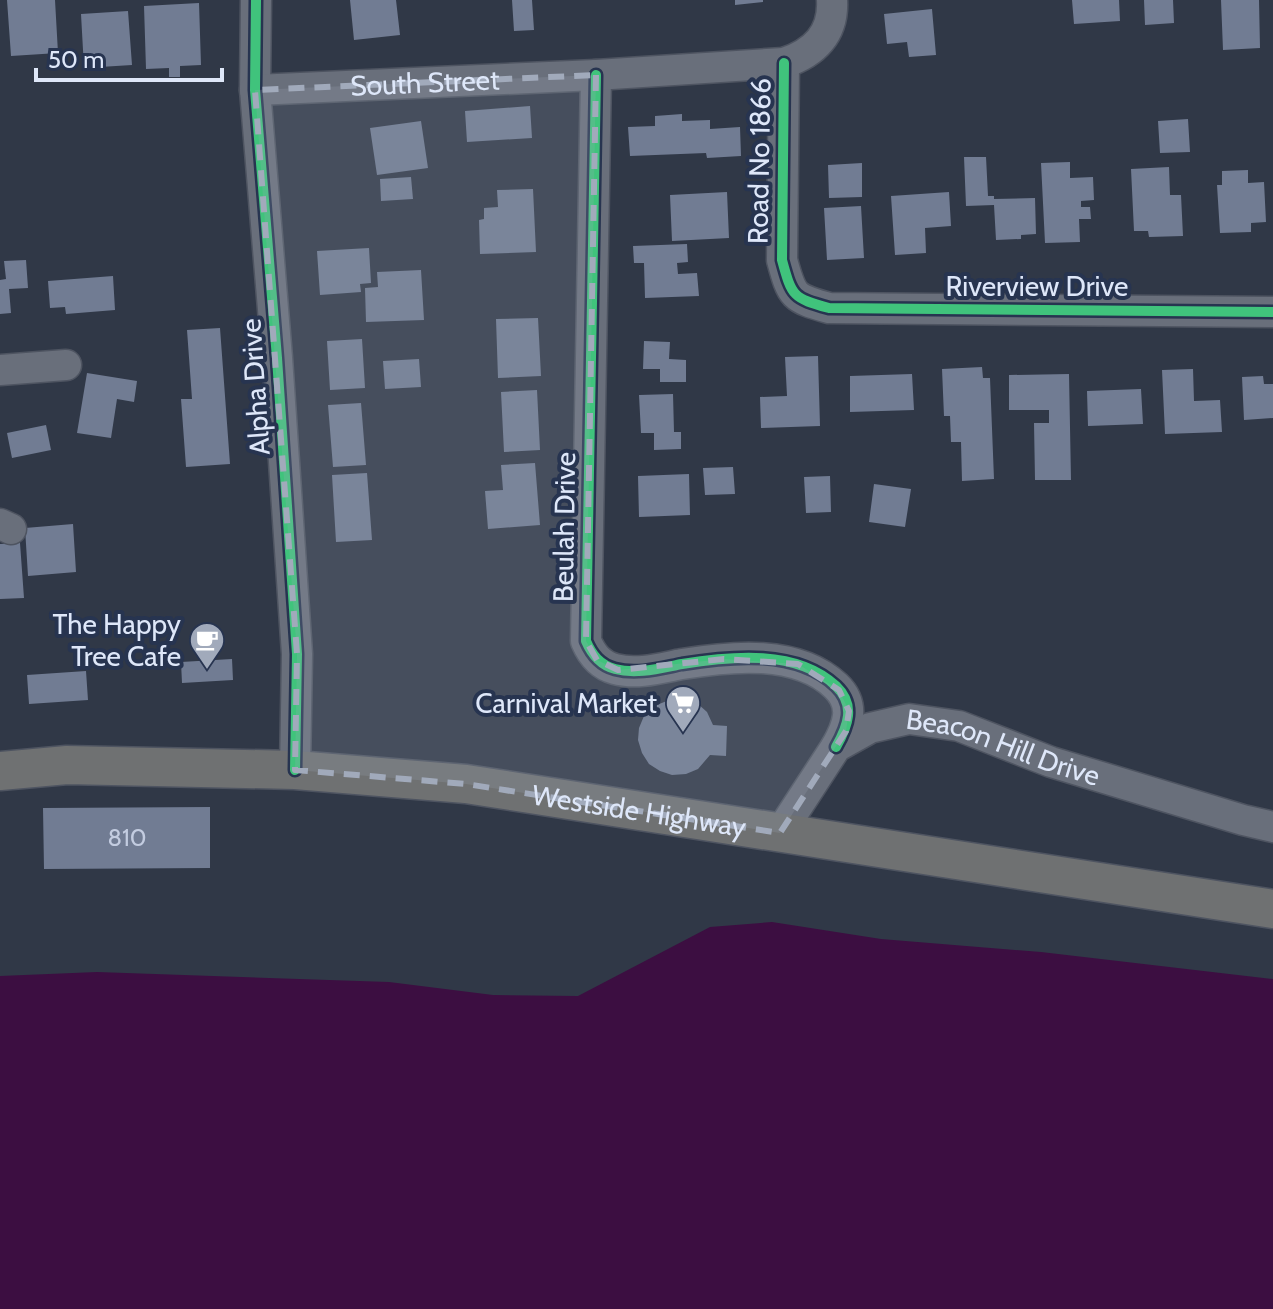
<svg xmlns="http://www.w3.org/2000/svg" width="1273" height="1309" font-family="Cabin,sans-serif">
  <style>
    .water { fill: #3c0e41 }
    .building { fill: #717c93 }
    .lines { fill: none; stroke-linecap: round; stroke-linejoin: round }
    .minor-casing { stroke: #4e5461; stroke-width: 33 }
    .major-casing { stroke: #4e5461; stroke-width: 41 }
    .minor { stroke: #696f7b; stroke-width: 30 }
    .major { stroke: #6f7172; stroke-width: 38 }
    .cycleway-casing { stroke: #273450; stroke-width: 15 }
    .cycleway { stroke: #40c37c; stroke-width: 10 }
    .marked { fill: #a1aabb; fill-opacity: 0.2; stroke: #a1aabb; stroke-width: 6; stroke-dasharray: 16 10; stroke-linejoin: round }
    .labels { text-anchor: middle; stroke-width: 8; stroke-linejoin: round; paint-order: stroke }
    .number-label { font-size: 24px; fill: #c3cce0 }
    .street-label { font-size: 28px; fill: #dee7f9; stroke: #273450 }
    .poi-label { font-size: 28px; fill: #dee7f9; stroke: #273450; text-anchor: end }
  </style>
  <rect width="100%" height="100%" fill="#303847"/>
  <path class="water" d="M772,922L881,939L1041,952L1273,979V1309H0V976L97,972L389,982L493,995L578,996L710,927Z"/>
  <path class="building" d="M7,0H55L58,53L11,56Z
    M350,0H396L400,35L354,40Z
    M512,0H532L534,30L514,31Z
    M735,0H763V2L735,5Z
    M1072,0H1119L1120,21L1074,24Z
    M1144,0H1173L1174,23L1145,25Z
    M1221,0H1259L1260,48L1223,50Z
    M199,3L201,65L180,66V77H169V68L146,69L144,6Z
    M932,9L936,55L909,57L907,42L887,44L884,14Z
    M128,11L132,65L84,68L81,14Z
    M530,106L532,138L467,142L465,111Z
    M682,114V121L710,120V129L740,127L741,156L707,158L706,153L630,156L628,127L655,126V116Z
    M1188,119L1190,152L1160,153L1158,121Z
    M421,121L428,168L377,175L370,128Z
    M964,157H986L988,196H994V199L1035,198L1036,234L1021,235V239L996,240L994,205L966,206Z
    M1070,162V178L1093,177L1094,200L1081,201V207H1090L1091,219H1079L1080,242L1045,243L1041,163Z
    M862,163V197L829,198L828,165Z
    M1169,167L1170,195H1181L1183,236L1149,237L1148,231H1134L1131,169Z
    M1248,170V183L1264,182L1266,222L1251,223V232L1220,233L1217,185H1222V171Z
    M411,177L413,199L381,201L380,179Z
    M533,189L536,252L480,254L479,220L484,219V208L498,207L497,190Z
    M727,192L729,238L672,241L670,195Z
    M949,192L951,226L925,228L926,253L895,255L891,196Z
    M861,206L864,258L827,260L824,208Z
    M687,244L688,262L677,263L678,274L697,273L699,296L645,298L644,263H634L633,246Z
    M369,248L371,283L360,284L361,292L320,295L317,251Z
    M26,260L28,288L9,289L11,313L0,314V280L6,279L4,261Z
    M421,270L424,320L366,322L365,288L378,287L377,272Z
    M113,276L115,310L66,314L65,307L50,308L48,281Z
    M538,318L541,376L498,378L496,319Z
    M220,328L230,464L186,467L181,399H192L187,330Z
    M362,339L365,388L330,390L327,341Z
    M644,341L670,342L669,359L686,360V382H660V369H643Z
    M818,356L820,426L761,428L760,397L787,396L785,357Z
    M419,359L421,387L385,389L383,361Z
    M982,367L983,378H990L994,479L962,481L961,442H951L950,416H944L942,369Z
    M1193,369L1194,401L1220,400L1222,432L1165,434L1162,370Z
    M87,373L137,381L134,402L117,399L111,438L77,433Z
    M912,374L914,410L850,412V376Z
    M1069,374L1071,480H1035L1034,423H1049V410H1009V375Z
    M1263,376L1264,384H1273V418L1244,420L1242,377Z
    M1141,389L1143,424L1088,426L1087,391Z
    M537,390L540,450L504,452L501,392Z
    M673,394L674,432H681V449L654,450V433H641L639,395Z
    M361,403L366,465L333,467L328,405Z
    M46,425L51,450L12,458L7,433Z
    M535,463L540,525L488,529L485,491L503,490L501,465Z
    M733,467L735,494L705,495L703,468Z
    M367,473L372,540L336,542L332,475Z
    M689,474L690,515L639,517L638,476Z
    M830,476L831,512L806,513L804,477Z
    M874,484L911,489L905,527L869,522Z
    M73,524L76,572L28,576L25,528Z
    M20,543L24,598L0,599V544Z
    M232,659L233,680L182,683L181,662Z
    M86,671L88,700L29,704L27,675Z
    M674,698L698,704L707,712L713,725L727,726L726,756L710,755L698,769L686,774L672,775L660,771L649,764L642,753L638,740L639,728L644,716L652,707Z
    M210,807V868L44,869L43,808Z"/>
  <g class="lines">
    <defs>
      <g id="minor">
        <path d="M256,0L255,90L277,358L297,654L295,770"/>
        <path d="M784,63L782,260C792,297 793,298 829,308L1273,312"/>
        <path d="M596,75L586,641C592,655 600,665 615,669C637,675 661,668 682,664C731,656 797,649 836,686C856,705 848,726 836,747"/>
        <path id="s1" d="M255,90L596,75L784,63C814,53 834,34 832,0"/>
        <path d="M0,370L66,365"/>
        <path d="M0,524L11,529"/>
        <path id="s2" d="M780,833L836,747L870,728L909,719L959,726L1051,762L1243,820L1273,827"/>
      </g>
      <g id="major">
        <path id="s3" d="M0,771L67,765L295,770L466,784L1273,909"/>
      </g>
    </defs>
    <use href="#minor" class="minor-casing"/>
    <use href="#major" class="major-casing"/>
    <use href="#minor" class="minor"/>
    <use href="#major" class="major"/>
    <defs>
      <path id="cycleway" d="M256,0L255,90L277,358L297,654L295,770
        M784,63L782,260C792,297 793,298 829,308L1273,312
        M596,75L586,641C592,655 600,665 615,669C637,675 661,668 682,664C731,656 797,649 836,686C856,705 848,726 836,747"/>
    </defs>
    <use href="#cycleway" class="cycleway-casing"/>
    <use href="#cycleway" class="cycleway"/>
  </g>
  <path class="marked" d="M596,75L586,641L597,660L618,670L724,659L798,664L839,690L849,711L846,731L780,833L466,784L295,770L297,654L255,90Z"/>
  <defs>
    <symbol id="cafe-pin" viewBox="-11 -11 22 30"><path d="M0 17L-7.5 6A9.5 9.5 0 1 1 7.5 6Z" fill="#a1aabb" stroke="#273450"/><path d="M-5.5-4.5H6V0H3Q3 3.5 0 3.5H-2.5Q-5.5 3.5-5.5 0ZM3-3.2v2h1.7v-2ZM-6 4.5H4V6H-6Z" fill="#fff"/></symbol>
    <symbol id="supermarket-pin" viewBox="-11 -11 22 30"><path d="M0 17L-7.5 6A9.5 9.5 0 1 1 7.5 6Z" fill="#a1aabb" stroke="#273450"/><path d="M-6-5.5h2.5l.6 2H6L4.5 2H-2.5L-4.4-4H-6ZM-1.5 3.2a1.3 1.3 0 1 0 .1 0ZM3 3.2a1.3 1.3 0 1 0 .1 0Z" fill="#fff"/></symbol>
  </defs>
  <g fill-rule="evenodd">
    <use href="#cafe-pin" x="187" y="620" width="40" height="54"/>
    <use href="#supermarket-pin" x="663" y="683" width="40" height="54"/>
  </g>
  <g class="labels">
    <g class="number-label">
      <text x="127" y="846">810</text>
    </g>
    <g class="street-label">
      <text dy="10" stroke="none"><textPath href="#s1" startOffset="170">South Street</textPath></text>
      <text transform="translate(759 161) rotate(-89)" y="10">Road No 1866</text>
      <text x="1037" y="296">Riverview Drive</text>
      <text transform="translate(255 387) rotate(-94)" y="10">Alpha Drive</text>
      <text transform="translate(564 527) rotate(-89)" y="10">Beulah Drive</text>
      <text dy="10" stroke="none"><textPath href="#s2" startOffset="280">Beacon Hill Drive</textPath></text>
      <text dy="10" stroke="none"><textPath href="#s3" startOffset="642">Westside Highway</textPath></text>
    </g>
    <g class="poi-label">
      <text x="181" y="634">The Happy<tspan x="181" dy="32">Tree Cafe</tspan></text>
      <text x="657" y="713">Carnival Market</text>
    </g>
  </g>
  <path d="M36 68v12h186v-12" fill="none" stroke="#dee7f9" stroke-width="4"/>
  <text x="48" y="68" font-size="24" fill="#dee7f9" stroke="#273450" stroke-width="6" paint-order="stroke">50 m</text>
</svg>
